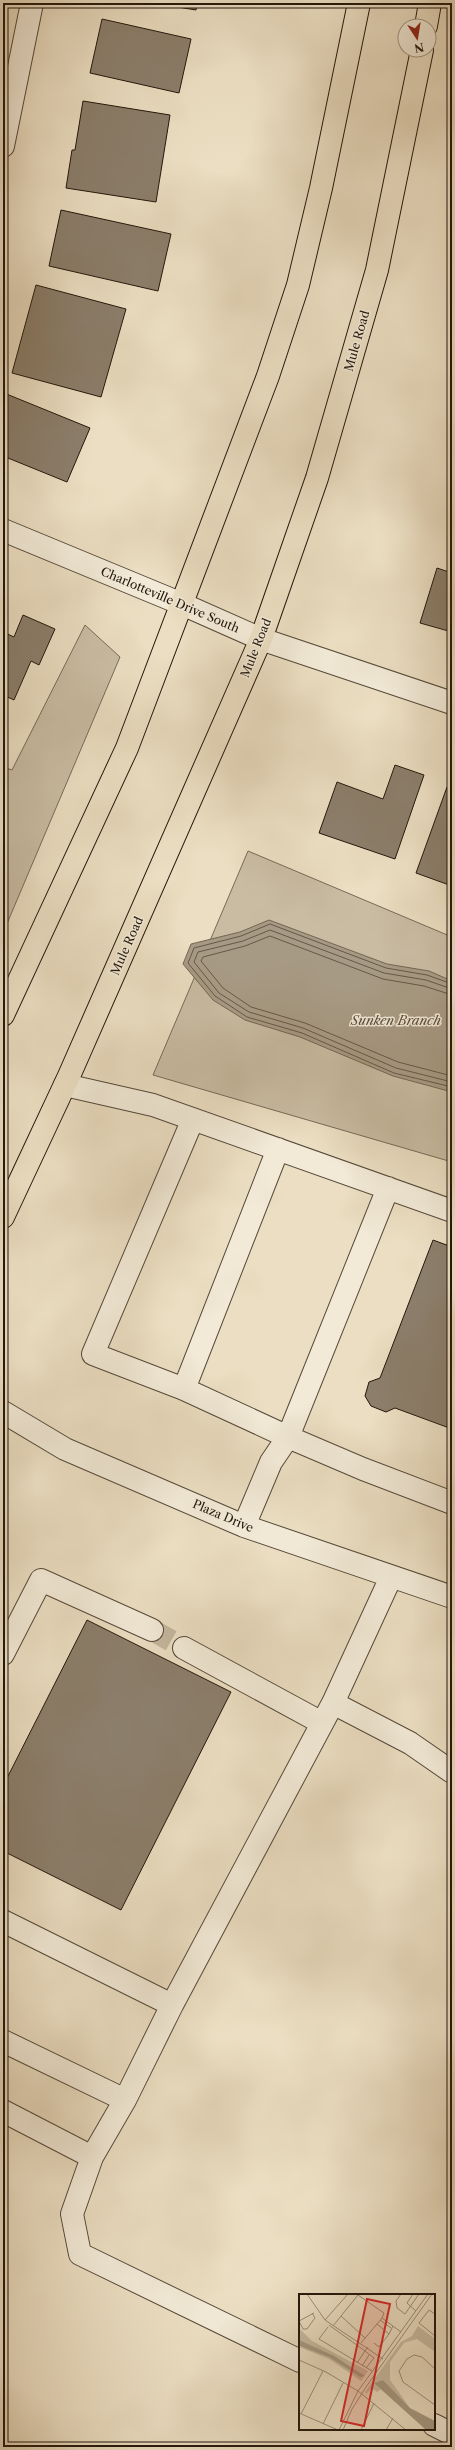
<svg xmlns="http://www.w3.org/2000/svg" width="455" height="2450" font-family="'Libre Caslon Text',serif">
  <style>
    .green { fill: #c9bca3; stroke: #766a58 }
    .water { fill: #a79a84; stroke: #726654 }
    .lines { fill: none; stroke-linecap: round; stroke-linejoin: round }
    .shore { stroke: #655848; stroke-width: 1 }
    .building { fill: #8b7e6b; stroke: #23170c }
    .minor-tunnel { stroke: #c3b69e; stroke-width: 22; stroke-dasharray: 22 11; stroke-linecap: butt }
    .minor-casing { stroke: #55493a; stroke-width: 24 }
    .major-casing { stroke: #23170c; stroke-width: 24 }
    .minor { stroke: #f2ead7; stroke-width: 22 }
    .major { stroke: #ebdec2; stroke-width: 22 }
    .labels { text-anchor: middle; stroke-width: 3; stroke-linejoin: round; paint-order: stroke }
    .street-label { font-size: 12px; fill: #23170c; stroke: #f2ead7 }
    .water-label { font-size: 13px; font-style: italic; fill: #584b3c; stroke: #f2ead7 }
    .inset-road { fill: none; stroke: #9b8e79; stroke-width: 1 }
    .view { fill: #d62828; fill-opacity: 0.15; stroke: #d62828; stroke-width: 2 }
    .inset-edge { fill: none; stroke: #23170c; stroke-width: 2 }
  </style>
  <rect width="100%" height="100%" fill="#ebdec2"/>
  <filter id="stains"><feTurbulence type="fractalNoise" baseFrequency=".005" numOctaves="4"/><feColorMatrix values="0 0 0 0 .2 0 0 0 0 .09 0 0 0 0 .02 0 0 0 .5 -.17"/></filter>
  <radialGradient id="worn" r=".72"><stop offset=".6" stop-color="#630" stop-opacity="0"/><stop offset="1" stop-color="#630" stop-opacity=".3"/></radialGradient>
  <path class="green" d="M85,625L120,657L3,933V767L12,770Z
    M248,851L452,937V1162L153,1075Z"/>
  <path class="water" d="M269,920L387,964L429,971L452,981V1092L393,1076L300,1037L245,1020L213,1000L183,964L191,944L240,932Z"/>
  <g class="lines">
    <path class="shore" d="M452,984L427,975L386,968L270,924L241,936L194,948L188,963L215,996L247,1017L302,1033L394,1073L452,1087
      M452,989L426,980L384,973L270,930L243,941L198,952L194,962L219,993L249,1012L303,1028L396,1068L452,1082
      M452,995L424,986L383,979L270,936L245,946L203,957L201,961L223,988L251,1007L305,1023L398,1062L452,1076"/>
  </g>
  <path class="building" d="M153,3H197L196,10Z
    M102,19L191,39L179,93L90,73Z
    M83,101L170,115L156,202L66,188L72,150H75Z
    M61,210L171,234L158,291L49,266Z
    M36,285L126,309L101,397L12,373Z
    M4,393L90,428L67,482L3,456Z
    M452,529V544L448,542Z
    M437,568L452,573V632L420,623Z
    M23,615L55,629L39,665L31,661L14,700L3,695V632L14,637Z
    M395,765L424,775L395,859L319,833L337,782L383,799Z
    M447,787L452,789V886L416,873Z
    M433,1240L452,1247V1429L395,1408L386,1412L371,1406L365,1396L369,1382L380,1378Z
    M87,1620L231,1692L121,1910L7,1853L3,1848V1786Z"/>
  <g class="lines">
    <path class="minor-tunnel" d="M152,1630L184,1648"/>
    <defs>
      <path id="minor" d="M3,146L32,3
        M3,530L182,604L261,639L452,703
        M65,1085L153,1105L452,1211
        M193,1119L93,1354L184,1389L288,1437L388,1188
        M184,1389L278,1149
        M3,1412L65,1449L244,1526L452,1597
        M244,1526L271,1462L288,1437L363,1469L452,1503
        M184,1648L322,1723
        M3,1654L41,1580L152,1630
        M333,1703L410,1743L452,1772
        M3,1921L172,2005
        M3,2041L125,2100
        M3,2111L92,2157L125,2100L172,2005L333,1703L391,1577
        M92,2157L72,2214L80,2254L300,2361
        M434,2425L452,2434"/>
      <path id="major" d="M426,26L430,3
        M3,1015L127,748L268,376L298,285L321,188L359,3
        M3,1217L69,1076L261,639L317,478L377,270L422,50"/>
    </defs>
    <use href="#minor" class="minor-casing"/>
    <use href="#major" class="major-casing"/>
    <use href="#minor" class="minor"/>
    <use href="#major" class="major"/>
  </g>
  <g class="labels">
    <g class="street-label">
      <text transform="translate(357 341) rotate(-74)" y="4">Mule Road</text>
      <text transform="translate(170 600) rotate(23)" y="4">Charlotteville Drive South</text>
      <text transform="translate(256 648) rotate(-68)" y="4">Mule Road</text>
      <text transform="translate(127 946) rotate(-66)" y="4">Mule Road</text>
      <text transform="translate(223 1516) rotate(23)" y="4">Plaza Drive</text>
    </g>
    <g class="water-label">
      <text x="396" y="1025">Sunken Branch</text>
    </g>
  </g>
  <g transform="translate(299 2294)">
    <rect width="136" height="136" fill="#ebdec2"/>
    <path d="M119,32L136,45V58L118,45L105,49L91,68V86L111,114L84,86L75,89L82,95L78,98L73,94L67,100L66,98L102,48L113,42ZM0,34L13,47L69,77L62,87L30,65L0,53Z" fill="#c9bca3"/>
    <path d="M0,46L35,62L66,82L61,83L30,63L6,54L0,51ZM84,86L111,114L136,127V136L126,135L75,89Z" fill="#a79a84"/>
    <path class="inset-road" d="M8,0L26,26L84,65M102,0L97,7L98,14L106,20L120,0M114,0L108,9L117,17M136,20L130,16L120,29L136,42M42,22L66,44M26,26L49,0M81,26L92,34M0,27L4,35H8L16,24L13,19M0,27L15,19M78,30L90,40L94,32M30,31L66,57L69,53M34,32L59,1L85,19L83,24M29,33L20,45L73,77M62,49L83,24L102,38M75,49L80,53L90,40M0,66L27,78L59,97L107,136M58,69L66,57L75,64L67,74M63,72L70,61M136,75L123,63L115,61L108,65L100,77L104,88L136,111M0,119L39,136M2,120L24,77M24,130L44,89M40,136L59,97L129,0M44,136L53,115L67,93L133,0M62,136L75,109M87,136L94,124"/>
    <path class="view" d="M68,5L91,10L65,132L42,127Z"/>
    <rect width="136" height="136" class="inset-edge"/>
  </g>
  <rect width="455" height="2450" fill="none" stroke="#ebdec2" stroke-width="16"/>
  <rect x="4" y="4" width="447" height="2442" fill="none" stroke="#23170c" stroke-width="2"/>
  <rect x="8" y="8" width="439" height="2434" fill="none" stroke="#23170c"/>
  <g transform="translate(417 38) rotate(168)"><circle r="19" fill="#f2ead7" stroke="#9f9686"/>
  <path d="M0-3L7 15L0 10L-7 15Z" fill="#8f2418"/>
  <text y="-6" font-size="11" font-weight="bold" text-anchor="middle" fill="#23170c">N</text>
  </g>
  <rect width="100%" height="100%" filter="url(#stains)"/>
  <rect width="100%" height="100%" fill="url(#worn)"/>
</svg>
